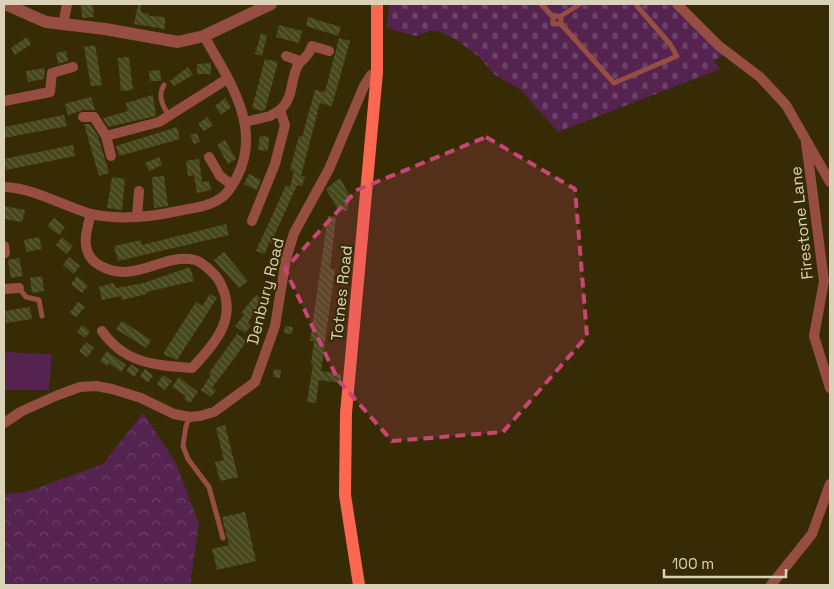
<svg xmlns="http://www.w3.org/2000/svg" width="834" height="589" font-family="'Space Grotesk',sans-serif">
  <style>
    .forest { fill: url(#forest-crowns) }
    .cemetery { fill: url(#cemetery-stones) }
    .pitch { fill: #542350 }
    .building { fill: url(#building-back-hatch) }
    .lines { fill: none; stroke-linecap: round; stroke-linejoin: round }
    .service { stroke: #964e42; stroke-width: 5 }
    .minor { stroke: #964e42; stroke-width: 10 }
    .tertiary { stroke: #964e42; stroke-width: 12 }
    .primary { stroke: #fb6751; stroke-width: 12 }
    .marked { fill: #c84672; fill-opacity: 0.2; stroke: #c84672; stroke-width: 4; stroke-dasharray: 10 6; stroke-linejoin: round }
    .labels { text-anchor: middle; stroke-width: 4.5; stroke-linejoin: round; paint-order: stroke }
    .street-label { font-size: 16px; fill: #dad1b9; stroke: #372b06 }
  </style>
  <defs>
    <pattern id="forest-crowns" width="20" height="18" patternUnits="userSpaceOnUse" patternTransform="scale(1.25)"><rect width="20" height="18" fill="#542350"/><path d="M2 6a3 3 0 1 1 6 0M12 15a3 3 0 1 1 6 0" fill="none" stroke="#6c4267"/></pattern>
    <pattern id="cemetery-stones" width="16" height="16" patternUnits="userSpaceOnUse" patternTransform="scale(1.25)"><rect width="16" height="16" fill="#542350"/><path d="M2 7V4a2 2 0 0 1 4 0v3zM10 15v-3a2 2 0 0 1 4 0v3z" fill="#6c4267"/></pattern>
    <pattern id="building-back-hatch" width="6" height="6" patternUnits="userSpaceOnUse" patternTransform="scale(1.25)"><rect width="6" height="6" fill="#46471b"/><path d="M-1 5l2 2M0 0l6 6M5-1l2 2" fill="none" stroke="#60603a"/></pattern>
  </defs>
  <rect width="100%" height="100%" fill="#372b06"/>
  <path class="forest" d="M143,413L176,463L199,524L190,585H4V494L26,492L103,464Z"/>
  <path class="cemetery" d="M389,4H675L723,55L714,61L720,69L558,132L521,90L495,75L479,57L457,40L438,31H430L416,36L387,28Z"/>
  <path class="pitch" d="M4,352L52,354L49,390H4Z"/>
  <path class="building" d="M81,4H93L94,17L82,18Z
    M138,4H141V13L149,14V16L165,17V29L134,24Z
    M308,17L341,27L338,36L306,26Z
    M279,25L302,31L299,43L276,37Z
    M261,33L267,35L262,56L255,54Z
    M27,37L31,44L15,55L11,48Z
    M339,38L350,41L332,106L320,103L301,176L305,177L302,186L297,185L271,243L269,242L265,254L256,251L286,185L290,187L294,171L290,170L299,136L302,137L315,90L325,92Z
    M95,45L102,85L91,86L84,47Z
    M66,51L68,61L58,64L56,53Z
    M129,57L133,90L121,91L118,58Z
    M265,59L278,62L265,110L262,111L252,108Z
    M211,63V74H197V64Z
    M188,67L193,75L174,86L170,81Z
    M45,68L44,79L28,82L26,71Z
    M160,70L161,81H150L149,71Z
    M153,95L156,116L108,127L103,118L128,111L126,103Z
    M91,97L95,110H83L68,115L65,104Z
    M225,98L231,107L221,115L215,106Z
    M64,115L67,126L4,138V127Z
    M207,117L213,125L204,131L198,124Z
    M84,124H90L98,136L109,173L99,176Z
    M177,127L180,139L119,156L116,146Z
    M197,133L200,142L194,144L190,135Z
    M260,136L269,137L268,151L258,150Z
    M225,140L236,159L228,164L217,145Z
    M73,145L75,156L6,170L4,159Z
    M159,157L162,165L149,171L145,163Z
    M199,159L202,182L209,181L211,190L197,193L194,175L188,176L186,161Z
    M249,174L261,180L257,190L244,184Z
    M164,176L168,206L154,208L152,177Z
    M112,177L125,179L122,210L107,208Z
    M340,178L351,198L349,200L347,211L338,210L326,189Z
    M4,206L25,210L22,222L4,219Z
    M328,216L336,217L330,269H335L321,371L341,374V383L319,380L316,403L307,402L313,364H311L314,341H310Z
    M54,218L65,227L59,235L47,226Z
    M226,224L229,235L118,261L114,246L141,240L142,245Z
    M39,237L42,249L26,252L24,240Z
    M62,237L73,246L67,254L56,245Z
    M224,252L248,281L239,288L214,260Z
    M69,257L80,266L74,274L63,265Z
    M19,258L23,276L11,278L8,260Z
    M190,267L194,281L146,292L147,294L122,300L121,296L102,300L99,287L114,283L116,288L144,283Z
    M42,276L44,291L32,293L30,278Z
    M77,276L88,286L82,293L71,284Z
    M210,294L217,298L177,360L163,354L196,302L202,306Z
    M256,295L262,299L248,323L251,326L245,333L235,326L244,315L241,313Z
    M78,302L85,307L76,317L70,312Z
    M30,307L32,319L6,323L5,311Z
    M122,321L151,340L146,348L116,329Z
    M82,325L90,331L85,338L77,332Z
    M285,326L293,327L292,334L284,333Z
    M237,334L247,341L212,388L216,390L211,397L201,390L211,375L209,373Z
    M86,342L94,348L87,357L79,351Z
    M107,351L126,365L121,372L109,363L107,366L100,361Z
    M131,364L139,370L134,377L126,371Z
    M145,369L153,376L148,382L140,376Z
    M274,369L281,370L280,378L273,377Z
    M163,375L172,381L165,390L157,384Z
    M179,377L198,392L190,403L184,399L186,396L172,387Z
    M225,425L238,477L220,481L215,462L224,460L216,428Z
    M245,512L256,561L217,570L212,549L229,545L222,517Z"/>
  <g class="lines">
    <path class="service" d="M541,4L553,17V24H561V16L553,17
      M561,16L580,4
      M561,24L614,83L677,56L670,44L637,6
      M164,85C157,96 163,106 169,116
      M19,288L26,297L39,300L42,316
      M190,417L186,426L183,446L188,459L209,487L223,538"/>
    <path class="minor" d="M677,4L719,46L760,77L786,105L830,182
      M63,25L67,4
      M286,56L297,60L298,65
      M4,101L50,92L52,73L73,67
      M280,110C294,98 290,80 298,65C303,58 308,58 312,46L329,51
      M83,117H94L106,136
      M245,122L270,116L280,110L285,125L275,164L252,221
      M806,142L824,281L814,336L830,388
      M111,156L106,136L159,122L227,79
      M209,157L220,176L232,185
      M4,187C35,188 62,206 91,214C119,220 151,217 178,211C193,208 208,207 221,198C228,194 233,184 237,177C263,127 228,79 204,36
      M91,214C86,231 79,253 99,265C135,286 162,252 195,260C202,262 214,273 218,279C240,315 217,342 192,368C155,365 125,364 102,331
      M137,217L139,191
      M4,246L5,253
      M4,289L19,288
      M4,423L22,411L58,395L80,387L96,386L112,389L141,398L174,414L190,417L200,416L214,412L255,382L275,326L286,259L294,233L329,169L364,86L371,75L377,72
      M771,585L812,534L830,484"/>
    <path class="tertiary" d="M5,4L46,22L105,29L178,42L204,36L271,4"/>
    <path class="primary" d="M359,585L345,495L346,413L377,72V4"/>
  </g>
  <path class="marked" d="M486,137L575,189L587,336L503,432L392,441L338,380L285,269L357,190Z"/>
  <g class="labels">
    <g class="street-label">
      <text transform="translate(801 223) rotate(-96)" y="6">Firestone Lane</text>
      <text transform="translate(265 291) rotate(-76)" y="6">Denbury Road</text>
      <text transform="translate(341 293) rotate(-84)" y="6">Totnes Road</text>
    </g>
  </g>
  <rect width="834" height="589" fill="none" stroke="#dad1b9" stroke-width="10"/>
  <path d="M664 569v8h122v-8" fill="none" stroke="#dad1b9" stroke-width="2.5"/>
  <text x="672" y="569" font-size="15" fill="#dad1b9" stroke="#372b06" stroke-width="4" paint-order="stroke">100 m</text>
</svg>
